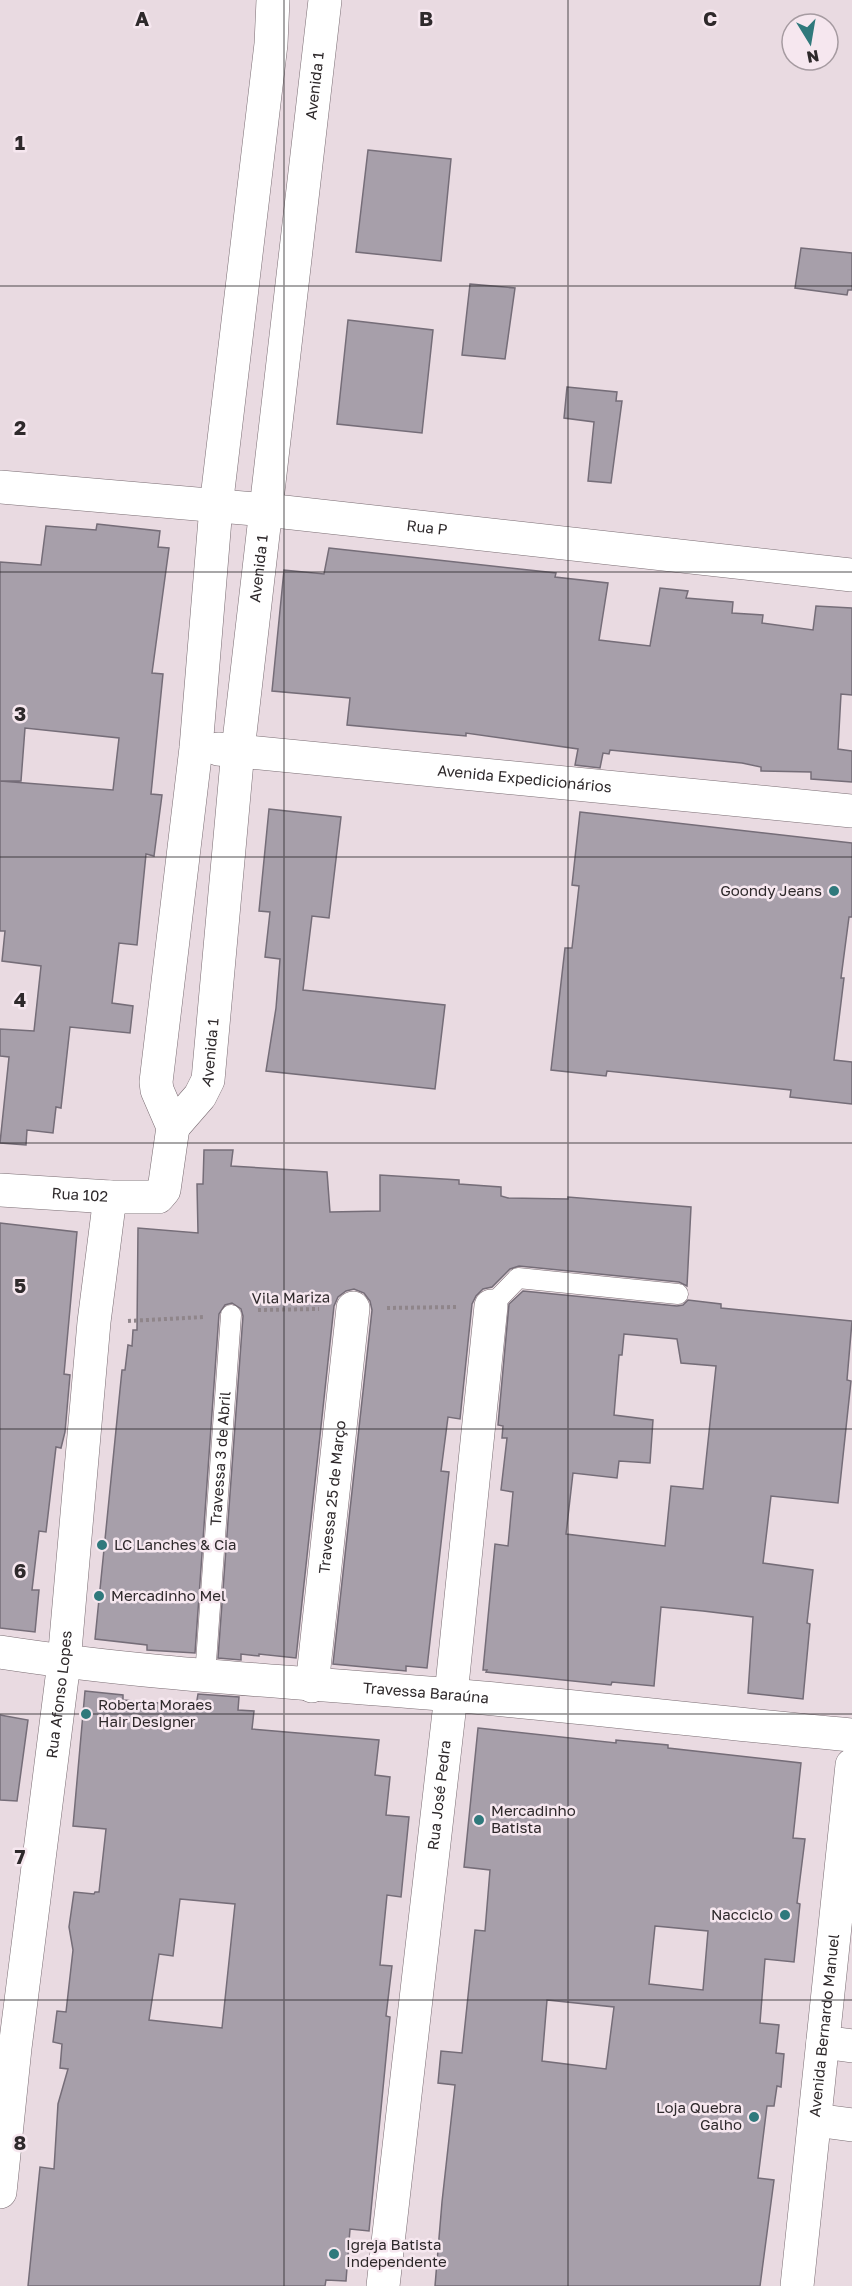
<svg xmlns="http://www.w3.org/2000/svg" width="852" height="2286" font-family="'Golos Text',sans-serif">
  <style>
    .building { fill: #a79faa; stroke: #756d78; stroke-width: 1.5; fill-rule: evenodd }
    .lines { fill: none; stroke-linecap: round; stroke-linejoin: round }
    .service-casing { stroke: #7a6d73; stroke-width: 21 }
    .minor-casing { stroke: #7a6d73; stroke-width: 34 }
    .primary-casing { stroke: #7a6d73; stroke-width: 34 }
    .path { stroke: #8f858a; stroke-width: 4; stroke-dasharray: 3 3; stroke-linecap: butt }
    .service { stroke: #fff; stroke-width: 20 }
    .minor { stroke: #fff; stroke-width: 33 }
    .primary { stroke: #fff; stroke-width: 33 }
    .grid { fill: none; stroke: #2e292b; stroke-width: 1.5; stroke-opacity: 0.55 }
    .poi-dot { fill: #2f797c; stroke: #f6e7ef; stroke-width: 2 }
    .labels { text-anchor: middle; stroke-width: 5; stroke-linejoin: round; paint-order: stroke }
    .street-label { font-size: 15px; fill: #2e292b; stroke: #f6e7ef }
    .poi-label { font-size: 15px; fill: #2e292b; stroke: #f6e7ef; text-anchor: start }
    .grid-label { font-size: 20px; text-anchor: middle; font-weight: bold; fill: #2e292b; stroke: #f6e7ef; stroke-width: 5; stroke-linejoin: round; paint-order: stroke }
  </style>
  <rect width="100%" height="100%" fill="#e9dae1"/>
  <path class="building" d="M368,150L451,159L441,261L356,252Z
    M801,248L852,253V290H848L847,295L795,288Z
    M470,284L515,288L505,359L462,355Z
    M348,320L433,330L422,433L337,424Z
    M567,387L617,392L616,401H622L611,483L588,481L594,422L564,418Z
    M97,524L160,531L158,547L169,548L152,673L163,674L151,794L162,795L154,856L146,854L137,945L119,943L112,1003L133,1006L130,1033L70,1027L61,1108L56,1107L53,1133L27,1130L26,1145L0,1143L9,1057L0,1056V1029L34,1031L41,966L2,961L5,931H0V781L113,790L119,738L25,728L21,781H0V562L41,565L46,526L96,530Z
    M329,548L556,573L555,577L608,583L599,640L650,646L660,588L688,591L686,598L733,602L732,613L763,615L762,623L813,630L816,606L852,608V695L841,694L838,749L852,751V782L811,779V772L761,771V767L742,763L610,750L609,754L603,753L600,768L575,765L578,749L466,733V736L347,725L350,698L272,691L284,570L324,574Z
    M269,809L341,817L329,918L312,916L303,990L445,1005L435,1089L266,1071L276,1008L280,959L265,957L270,912L259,911Z
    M580,812L852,843V917H849L841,978H844L834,1060L852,1062V1104L790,1097L791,1090L607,1071L606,1076L551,1070L565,948H572L579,886L572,885Z
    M204,1150H233L231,1166L327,1172L330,1212L380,1211V1175L459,1180V1184L501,1187V1196L508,1198L568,1199V1197L691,1207L687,1286L679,1282L519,1266L510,1269L492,1287L483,1289L476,1296L472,1304L460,1419L448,1417L441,1471L449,1472L427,1668L406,1666V1671L333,1664L372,1310L370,1301L364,1293L354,1289L346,1291L338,1297L334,1306L296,1658L259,1654V1656L241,1654V1660L218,1658L243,1316L241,1309L232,1303L225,1305L219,1314L195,1653L147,1650V1645L95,1639L122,1370H125L128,1345L132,1346L133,1330H137L138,1228L198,1233L197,1184H203Z
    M0,1223L77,1232L64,1374L70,1375L65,1432L61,1448L56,1447L46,1532L39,1531L32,1590H39L35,1632L0,1628Z
    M523,1291L677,1306L683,1305L688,1300L721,1304V1308L852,1321L847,1380L851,1381L838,1503L771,1496L763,1563L813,1570L807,1623L810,1624L803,1699L748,1693L753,1617L703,1611L661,1607L654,1686L612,1682L611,1685L486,1672L487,1670H483L495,1544L508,1546L513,1492L501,1490L507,1438H502L503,1426L498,1425L509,1304ZM624,1334L677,1339L681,1363L716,1366L703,1489L671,1486L665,1546L566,1534L573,1473L617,1478L619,1461L650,1463L653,1420L614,1415L619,1355H622Z
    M85,1691L123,1695V1700L196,1706L198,1694L239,1697L238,1710L254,1711L252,1729L379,1740L375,1775L390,1777L386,1815L409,1817L401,1897L387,1895L380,1965L392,1966L386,2016L390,2017L369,2231L350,2229L346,2281L326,2280L325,2286H28L40,2167L54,2169L58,2104L68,2069L60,2068L62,2044L53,2042L57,2011L66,2012L73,1950L69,1927L74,1892L94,1894L95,1892H99L106,1829L73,1826ZM180,1899L235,1904L222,2028L149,2020L159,1954L173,1956Z
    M0,1715L28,1720L17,1801L0,1800Z
    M478,1728L616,1743V1740L668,1745V1748L801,1763L793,1838L805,1839L797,1903L800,1904L794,1962L765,1959L760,2023L779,2025L776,2053L784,2054L781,2087L777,2086L774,2106H767L758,2178L774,2180L760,2286H435L442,2202L455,2085L438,2083L441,2051L462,2053L475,1930L485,1931L490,1870L464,1867ZM655,1926L708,1931L703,1990L649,1984ZM547,2000L614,2007L606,2069L542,2061Z"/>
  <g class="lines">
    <defs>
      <g id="service">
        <path d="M491,1306L518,1278L678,1294"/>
        <path id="s1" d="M205,1676L231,1315"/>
      </g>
      <g id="minor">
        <path id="s2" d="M0,487L266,510L852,575"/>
        <path id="s3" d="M218,749L852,811"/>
        <path id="s4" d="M173,1127L200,1096L208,1080L238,750L325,0"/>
        <path id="s5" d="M0,1190L110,1197H158L164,1190L173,1127L157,1090L156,1082L196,748L216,507L271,44L273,0"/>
        <path id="s6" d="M0,1652C149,1675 300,1682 451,1695C585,1707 718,1723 852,1735"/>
        <path id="s7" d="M312,1686L353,1308"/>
        <path id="s8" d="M0,2192L15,2048L64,1662L94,1322L110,1197"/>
        <path id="s9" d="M383,2286L451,1695L491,1306"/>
      </g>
      <g id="primary">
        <path d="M823,2042L852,2046"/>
        <path d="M815,2120L852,2125"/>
        <path id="s10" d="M797,2286L852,1765"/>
      </g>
    </defs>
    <use href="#service" class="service-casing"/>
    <use href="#minor" class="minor-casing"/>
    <use href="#primary" class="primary-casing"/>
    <path class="path" d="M387,1308L457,1307
      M258,1310L319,1309
      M128,1321L204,1317"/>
    <use href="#service" class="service"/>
    <use href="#minor" class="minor"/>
    <use href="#primary" class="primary"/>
  </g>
  <path class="grid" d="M284,0V2286M568,0V2286M0,286H852M0,572H852M0,857H852M0,1143H852M0,1429H852M0,1714H852M0,2000H852"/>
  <g class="poi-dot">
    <circle cx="834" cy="891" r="6"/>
    <circle cx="102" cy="1545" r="6"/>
    <circle cx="99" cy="1596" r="6"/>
    <circle cx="86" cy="1714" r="6"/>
    <circle cx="479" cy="1820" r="6"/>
    <circle cx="785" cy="1915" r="6"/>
    <circle cx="754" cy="2117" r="6"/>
    <circle cx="334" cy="2254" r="6"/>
  </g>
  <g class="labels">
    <g class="street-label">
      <text dy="5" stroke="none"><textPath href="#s4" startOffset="1059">Avenida 1</textPath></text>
      <text dy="5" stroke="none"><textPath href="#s2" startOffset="429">Rua P</textPath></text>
      <text dy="5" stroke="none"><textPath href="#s4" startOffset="573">Avenida 1</textPath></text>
      <text dy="5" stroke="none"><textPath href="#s3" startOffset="308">Avenida Expedicionários</textPath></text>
      <text dy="5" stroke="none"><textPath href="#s4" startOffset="87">Avenida 1</textPath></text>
      <text dy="5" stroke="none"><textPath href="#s5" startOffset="80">Rua 102</textPath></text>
      <text transform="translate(291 1298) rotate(-1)" y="5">Vila Mariza</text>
      <text dy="5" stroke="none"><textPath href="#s1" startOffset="218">Travessa 3 de Abril</textPath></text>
      <text dy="5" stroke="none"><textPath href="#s7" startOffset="190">Travessa 25 de Março</textPath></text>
      <text dy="5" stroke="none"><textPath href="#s6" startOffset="428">Travessa Baraúna</textPath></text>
      <text dy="5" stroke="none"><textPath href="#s8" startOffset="501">Rua Afonso Lopes</textPath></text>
      <text dy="5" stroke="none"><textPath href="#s9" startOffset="494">Rua José Pedra</textPath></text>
      <text dy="5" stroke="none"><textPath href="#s10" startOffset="262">Avenida Bernardo Manuel</textPath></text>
    </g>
    <g class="poi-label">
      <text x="822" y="896" text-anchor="end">Goondy Jeans</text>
      <text x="114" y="1550">LC Lanches &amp; Cia</text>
      <text x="111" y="1601">Mercadinho Mel</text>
      <text x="98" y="1710">Roberta Moraes<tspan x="98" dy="17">Hair Designer</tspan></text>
      <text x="491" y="1816">Mercadinho<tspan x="491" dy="17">Batista</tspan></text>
      <text x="773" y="1920" text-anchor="end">Nacciclo</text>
      <text x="742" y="2113" text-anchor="end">Loja Quebra<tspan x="742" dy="17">Galho</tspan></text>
      <text x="346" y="2250">Igreja Batista<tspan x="346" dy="17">Independente</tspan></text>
    </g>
  </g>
  <g class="grid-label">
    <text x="142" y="26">A</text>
    <text x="426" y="26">B</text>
    <text x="710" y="26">C</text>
    <text x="20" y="150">1</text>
    <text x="20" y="435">2</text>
    <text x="20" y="721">3</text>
    <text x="20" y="1007">4</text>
    <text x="20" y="1293">5</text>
    <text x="20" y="1578">6</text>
    <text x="20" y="1864">7</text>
    <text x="20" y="2150">8</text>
  </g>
  <g transform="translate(810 42) rotate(169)"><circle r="28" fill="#f6e7ef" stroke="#a69ba1" stroke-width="1.5"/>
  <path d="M0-4.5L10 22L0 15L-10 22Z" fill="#2f797c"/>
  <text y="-9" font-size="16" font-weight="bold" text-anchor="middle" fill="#2e292b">N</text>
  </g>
</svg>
